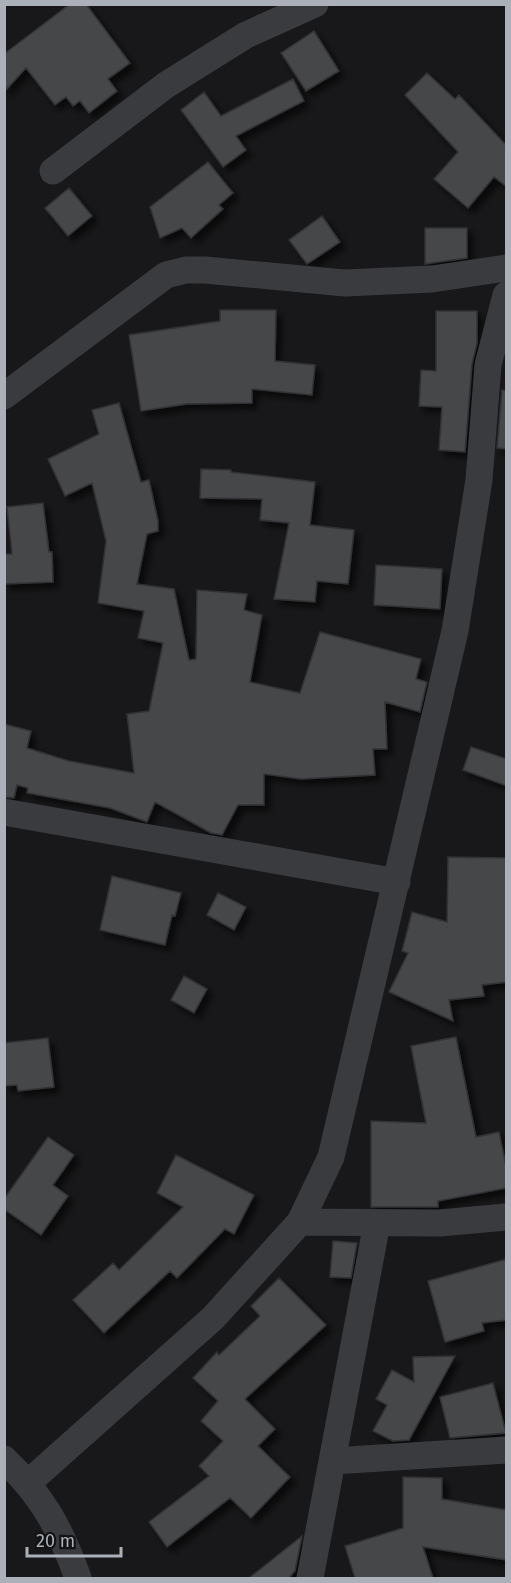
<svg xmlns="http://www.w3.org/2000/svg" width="511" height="1583" font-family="'Fira Sans',sans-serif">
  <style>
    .building { fill: #45464a; stroke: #323336; stroke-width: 1.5; filter: url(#shadow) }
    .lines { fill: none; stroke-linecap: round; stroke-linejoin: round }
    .street { stroke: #3a3b3f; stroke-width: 27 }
  </style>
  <defs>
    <filter id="shadow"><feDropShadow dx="5.5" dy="5.5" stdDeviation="3" flood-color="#0009"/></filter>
  </defs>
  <rect width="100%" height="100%" fill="#18181a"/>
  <path class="building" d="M70,4H86L130,63L108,79L117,91L89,113L80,101L73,106L66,97L55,105L26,68L4,92V54Z
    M314,31L339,71L306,91L281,53Z
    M427,73L455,99L459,95L507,146V187L494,177L468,208L434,179L458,152L405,95Z
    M293,79L304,101L236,136L246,150L223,167L181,110L204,92L221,116Z
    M208,162L233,193L219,205L223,209L191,238L182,228L160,238L150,207Z
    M69,188L92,216L68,236L45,208Z
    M322,216L340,242L307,264L289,240Z
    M425,228H467V258L425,264Z
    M220,310H276L275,361L315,365L312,395L252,389V403L187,404L141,411L129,335L220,321Z
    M436,311H477V343L472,364L465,452L439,450L442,407L419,406L421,370L436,371Z
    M502,390L507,391V449L497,448Z
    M119,403L141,482L149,480L158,521V531L147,534L137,584L174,589L189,660L196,659L197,590L247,594L244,610L262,615L250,682L300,693L320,632L421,659L416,679L427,682L420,712L385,702L387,749H373L375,775L301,779L264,774V805H238L222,835L211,833L155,802L147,822L110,808L27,793L28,788L17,785L14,798L4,797V724L31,731L27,748L69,761L134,773L127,714L149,711L163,643L138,638L144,611L98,603L106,541L92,483L65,496L48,459L99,434L92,410Z
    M201,469L231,470V472L315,482L310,525L354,530L348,584L317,581L315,602L274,599L289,523L260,520L262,499L200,498Z
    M43,503L49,552H52L53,582L4,584V554H12L7,507Z
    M376,565L442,569L440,609L374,605Z
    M471,747L507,759V786L463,770Z
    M448,857L507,858V982L482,985L484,996L449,1000L453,1021L389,992L408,953L402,951L412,912L447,922Z
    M112,876L181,893L175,916L172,915L165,945L100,930Z
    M218,893L246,907L234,930L207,915Z
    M184,976L207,989L194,1013L171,1000Z
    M456,1037L476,1137L499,1132L507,1171V1188L438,1201V1207H371V1121L426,1123L411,1046Z
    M48,1038L54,1087L18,1091L17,1085L4,1086V1043Z
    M48,1137L74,1155L53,1185L68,1196L41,1235L4,1209V1199Z
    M176,1155L254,1195L234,1234L225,1229L177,1278L170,1271L104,1333L73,1300L113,1263L119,1270L183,1207L157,1193Z
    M333,1241L357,1243L351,1278L330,1277Z
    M507,1259V1320L482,1323L484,1331L445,1342L428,1281Z
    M279,1278L326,1325L245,1399L275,1429L258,1446L290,1477L251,1518L230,1498L167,1547L149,1522L209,1476L199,1466L223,1441L201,1421L218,1401L193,1378L217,1352L219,1355L260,1316L251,1306Z
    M455,1356L409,1440L393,1441L373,1431L387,1405L376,1399L392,1370L414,1382L413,1357Z
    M493,1383L506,1433L450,1438L440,1397Z
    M403,1477L442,1478V1499L507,1510V1560L423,1547L433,1578H355L345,1546L403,1528Z
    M302,1536L295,1571L289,1578H249Z"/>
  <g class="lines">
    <path class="street" d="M53,171L166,85L246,35L315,4
      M4,396L166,275L186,270H205L345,283L432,279L506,268
      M4,812L397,882
      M300,1222L440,1223L506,1217
      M4,1459C42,1495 61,1530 78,1578
      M333,1461L506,1450
      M29,1482L213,1318L300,1222L331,1157L455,631L479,480L488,365L506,295
      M310,1578L377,1223"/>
  </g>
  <rect width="511" height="1583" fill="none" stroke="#acb0b9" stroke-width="12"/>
  <path d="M27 1547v9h94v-9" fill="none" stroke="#acb0b9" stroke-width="3"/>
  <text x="36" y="1547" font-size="18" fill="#acb0b9" stroke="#131315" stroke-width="4.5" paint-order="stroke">20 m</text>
</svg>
